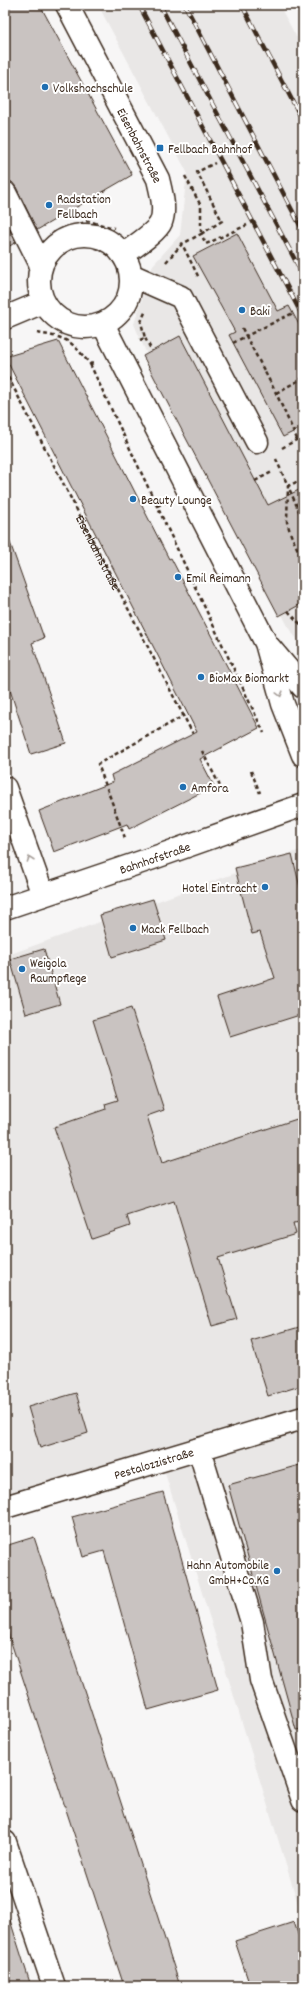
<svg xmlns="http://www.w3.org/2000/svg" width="308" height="1991" font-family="Dekko,sans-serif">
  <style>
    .built { fill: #e9e7e6 }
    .building { fill: #c9c3c1; stroke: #3b2a1e }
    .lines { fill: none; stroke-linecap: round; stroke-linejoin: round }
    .minor-casing { stroke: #3b2a1e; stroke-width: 25 }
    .path { stroke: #3b2a1e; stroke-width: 2.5; stroke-dasharray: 4 3; stroke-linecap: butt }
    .minor { stroke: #fff; stroke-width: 22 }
    .rail-casing { stroke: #3b2a1e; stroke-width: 4.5 }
    .rail { stroke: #fff; stroke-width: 3; stroke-dasharray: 9; stroke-linecap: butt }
    .oneway { stroke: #a79f9a }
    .poi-dot { fill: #1f6fb2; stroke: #fff; stroke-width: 1.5 }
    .labels { text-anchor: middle; stroke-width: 4; stroke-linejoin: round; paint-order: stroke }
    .poi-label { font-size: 13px; fill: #3b2a1e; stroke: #fff; text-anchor: start }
    .street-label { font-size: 13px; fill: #3b2a1e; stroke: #fff }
  </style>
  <rect width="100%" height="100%" fill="#f7f6f6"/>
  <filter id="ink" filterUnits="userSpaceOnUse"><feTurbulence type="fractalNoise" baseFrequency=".025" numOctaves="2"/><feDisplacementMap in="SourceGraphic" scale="8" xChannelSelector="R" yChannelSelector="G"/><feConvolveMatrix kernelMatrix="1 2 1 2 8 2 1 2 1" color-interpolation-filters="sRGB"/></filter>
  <g filter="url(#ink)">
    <path class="built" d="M98,5H279L303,49V647L290,630L145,350L134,324L153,265L180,235L187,172Z
      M303,849V1920L161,1460L5,1498V956Z"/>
    <path class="building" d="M5,5H40L132,175L37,230L16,187L12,182L5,181Z
      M5,221L16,242L5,249Z
      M237,233L278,311L289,306L303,332V427L283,437L229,335L235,332L193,256Z
      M180,336L268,505L303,488V603L279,616L143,356Z
      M58,341L169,559L171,558L259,728L200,759L214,786L129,829L127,824L54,852L39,811L113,782L111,775L197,732L5,357Z
      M8,537L44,638L32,643L66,743L31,754L5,675V538Z
      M292,854L303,900V1014L230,1037L217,997L275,978L260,932L252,934L235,868Z
      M153,899L166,940L112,957L100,915Z
      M44,949L60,1004L26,1014L10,959Z
      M131,1008L164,1110L147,1116L162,1163L303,1117V1222L293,1223L296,1234L218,1258L237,1319L212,1326L174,1201L127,1216L130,1226L92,1239L54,1127L106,1109L105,1104L118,1100L93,1020Z
      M303,1326V1385L268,1396L251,1341Z
      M76,1393L88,1433L40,1448L28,1407Z
      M303,1464V1729L296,1730L228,1485Z
      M163,1492L218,1690L148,1710L104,1551L83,1557L72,1517Z
      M34,1537L123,1809L180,1986H124L5,1624V1546Z
      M5,1920H10L31,1986H5Z
      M294,1922L303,1949V1986H250L235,1941Z"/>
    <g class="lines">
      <defs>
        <g id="minor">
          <path id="s2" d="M67,5L158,179C161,192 166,209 161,222C157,232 132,248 123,255"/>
          <path d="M5,193L41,265"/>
          <circle cx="85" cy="281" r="46"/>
          <path d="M131,275L181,297L257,442"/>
          <path d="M5,318L43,302"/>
          <path d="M103,324L266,643L283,704L303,755"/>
          <path d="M270,648L303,687"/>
          <path d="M5,788L43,895"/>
          <path id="s3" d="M5,908L156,857L303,805"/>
          <path d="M199,1449L252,1622L261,1680L303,1800"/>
          <path id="s4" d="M5,1507L303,1418"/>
          <path d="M5,1842L54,1986"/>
        </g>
      </defs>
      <use href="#minor" class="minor-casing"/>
      <g class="path">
        <path d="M185,176L201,206V234"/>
        <path d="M53,233L88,221L114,228"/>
        <path d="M201,234L222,221L197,172L215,163"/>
        <path d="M180,243L182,244L201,234L206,244L247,225"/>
        <path d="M166,262L182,244L199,278"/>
        <path d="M242,328L246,336L293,313"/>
        <path d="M37,333C69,338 70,340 90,364L94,363"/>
        <path d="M145,338L152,351"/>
        <path d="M140,340L145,338L141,322L146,310"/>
        <path d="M233,343L246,336L276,393L297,439"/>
        <path d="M90,364L264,733"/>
        <path id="s1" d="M5,371L193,734"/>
        <path d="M276,393L303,378"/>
        <path d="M282,448L303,436"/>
        <path d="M276,459L288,486L287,522L291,535L303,561"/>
        <path d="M303,479L288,486L303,520"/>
        <path d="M255,481L272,472"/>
        <path d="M157,506L166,502"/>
        <path d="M288,611L303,627"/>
        <path d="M202,751L222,790"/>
        <path d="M251,771L260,793"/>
        <path d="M125,838L98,764L185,715"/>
      </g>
      <use href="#minor" class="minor"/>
      <defs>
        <path id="rail" d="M139,5L303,317
          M160,5L303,275
          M185,5L303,231
          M242,5L303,121"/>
      </defs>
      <use href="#rail" class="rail-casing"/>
      <use href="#rail" class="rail"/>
    </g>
    <defs><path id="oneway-chevron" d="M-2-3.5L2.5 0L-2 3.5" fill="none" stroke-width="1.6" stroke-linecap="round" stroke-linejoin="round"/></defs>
    <g class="oneway">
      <use href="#oneway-chevron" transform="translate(280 694) rotate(75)"/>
      <use href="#oneway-chevron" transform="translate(30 859) rotate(-109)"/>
    </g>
  </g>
  <g class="poi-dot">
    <circle cx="45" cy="87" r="4"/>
    <rect x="156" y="144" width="8" height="8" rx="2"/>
    <circle cx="49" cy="205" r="4"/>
    <circle cx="242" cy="310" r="4"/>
    <circle cx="133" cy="499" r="4"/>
    <circle cx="178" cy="577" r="4"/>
    <circle cx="201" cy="677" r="4"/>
    <circle cx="183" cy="787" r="4"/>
    <circle cx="265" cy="887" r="4"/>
    <circle cx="133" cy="928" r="4"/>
    <circle cx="22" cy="969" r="4"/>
    <circle cx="277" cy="1571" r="4"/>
  </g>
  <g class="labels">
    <g class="poi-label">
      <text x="53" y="92">Volkshochschule</text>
      <text x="168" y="153">Fellbach Bahnhof</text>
      <text x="57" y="203">Radstation<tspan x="57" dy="15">Fellbach</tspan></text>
      <text x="250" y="315">Baki</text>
      <text x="141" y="504">Beauty Lounge</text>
      <text x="186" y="582">Emil Reimann</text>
      <text x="209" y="682">BioMax Biomarkt</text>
      <text x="191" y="792">Amfora</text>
      <text x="257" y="892" text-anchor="end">Hotel Eintracht</text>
      <text x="141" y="933">Mack Fellbach</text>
      <text x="30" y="967">Weigola<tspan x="30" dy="15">Raumpflege</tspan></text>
      <text x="269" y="1569" text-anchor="end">Hahn Automobile<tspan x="269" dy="15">GmbH+Co.KG</tspan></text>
    </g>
    <g class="street-label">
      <text dy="5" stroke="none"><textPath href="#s2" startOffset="158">Eisenbahnstraße</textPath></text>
      <text dy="5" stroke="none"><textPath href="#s1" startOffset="204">Eisenbahnstraße</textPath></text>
      <text dy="5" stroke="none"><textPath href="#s3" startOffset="158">Bahnhofstraße</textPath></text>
      <text dy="5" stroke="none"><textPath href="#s4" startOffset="155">Pestalozzistraße</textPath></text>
    </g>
  </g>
  <rect width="308" height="1991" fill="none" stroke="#fff" stroke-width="20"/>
  <rect x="10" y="10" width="288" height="1971" fill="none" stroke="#3b2a1e" stroke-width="1.5" filter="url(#ink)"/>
</svg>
